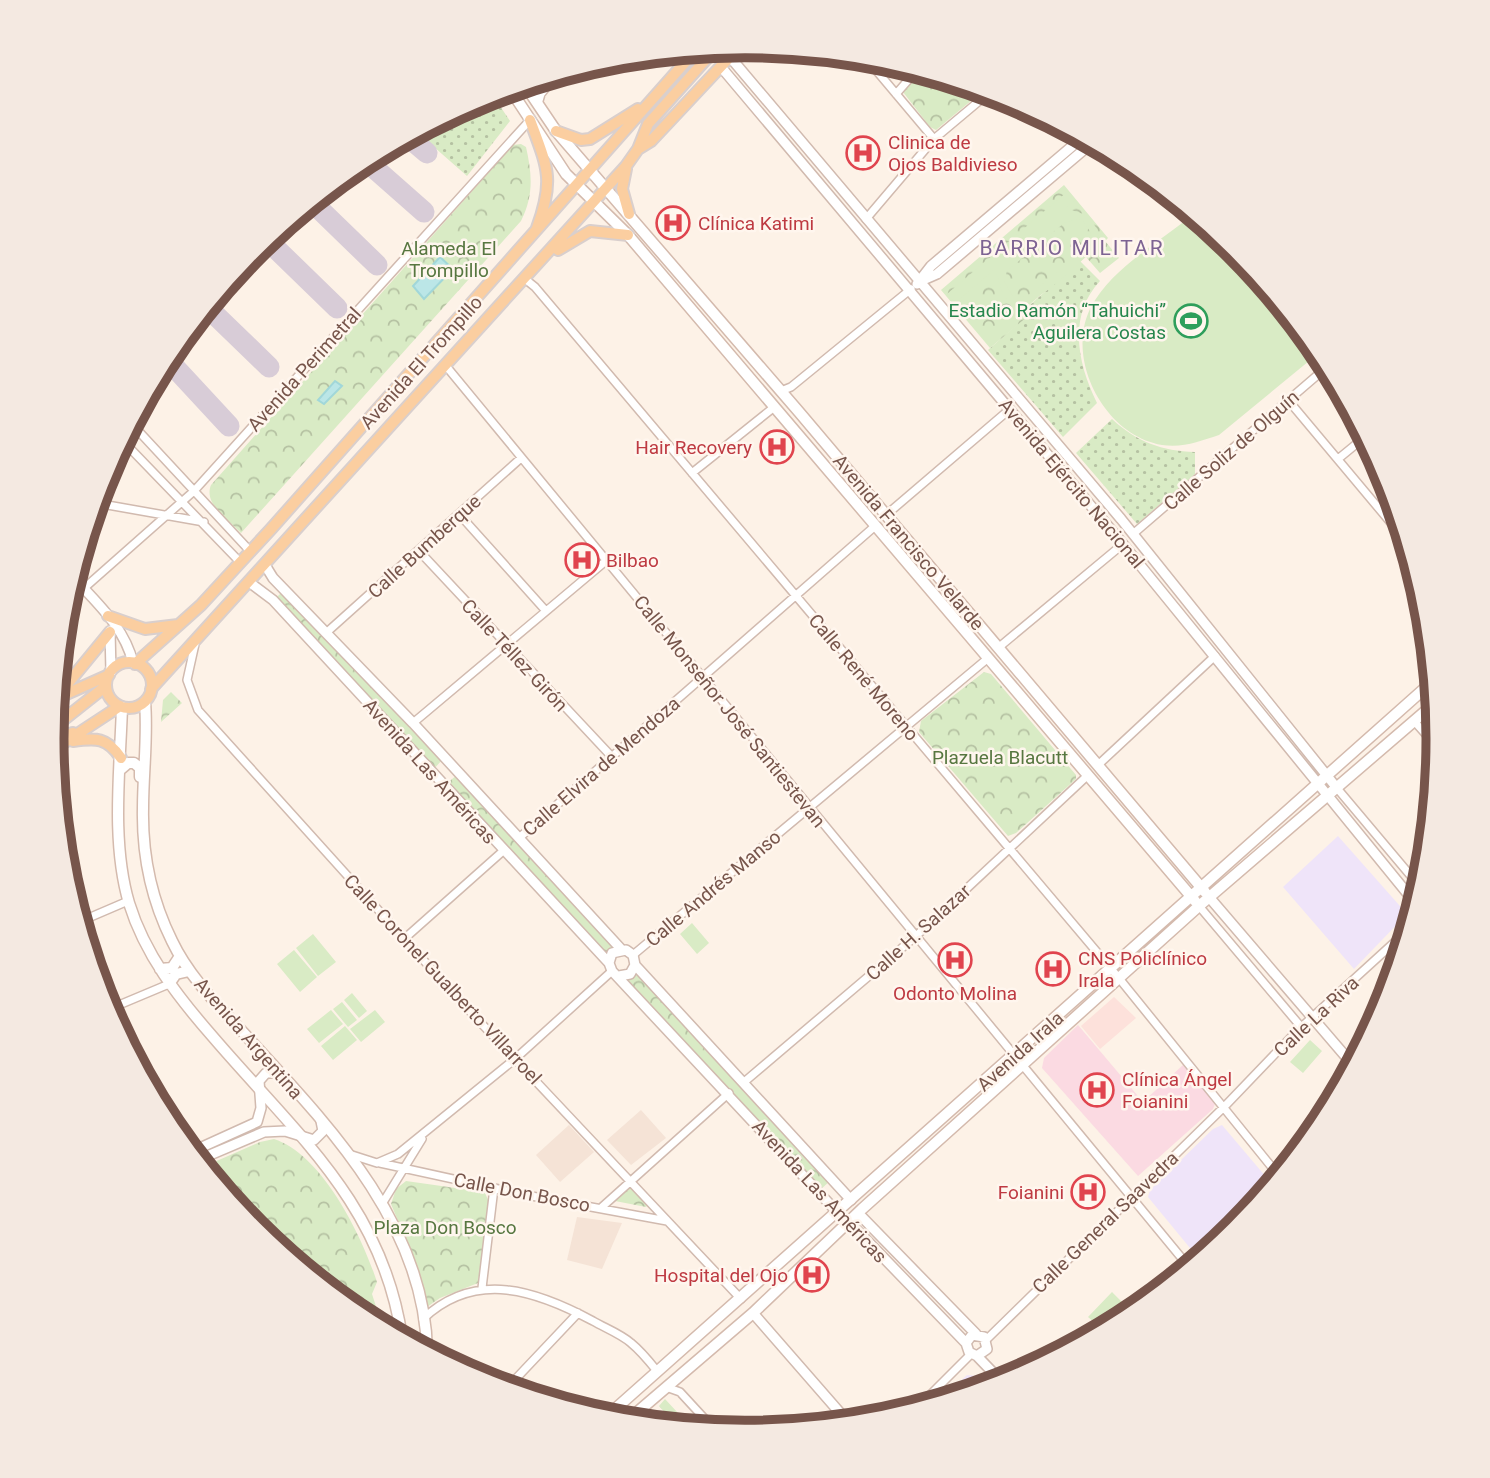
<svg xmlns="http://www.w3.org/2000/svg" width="1490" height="1478" font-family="Roboto,sans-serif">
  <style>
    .residential { fill: #f5e3d6 }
    .commercial { fill: #fde1db }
    .education { fill: #efe4f9 }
    .medical { fill: #fbdae2 }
    .grass { fill: url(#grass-dots) }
    .park { fill: url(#park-crowns) }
    .pitch { fill: #d9ebc5; fill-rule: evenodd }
    .water { fill: #bbe6e7; stroke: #a1d7d9; stroke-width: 2 }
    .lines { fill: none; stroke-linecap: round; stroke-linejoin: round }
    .stream { stroke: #a1d7d9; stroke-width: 2.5 }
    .taxiway { stroke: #d8ccd7; stroke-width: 21 }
    .minor-casing { stroke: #d1baaf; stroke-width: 10 }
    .tertiary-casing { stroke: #d1baaf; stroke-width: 12 }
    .secondary-casing { stroke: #d4baad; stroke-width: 13 }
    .primary-casing { stroke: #d9cfcd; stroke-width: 14 }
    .minor { stroke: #fff; stroke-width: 7 }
    .tertiary { stroke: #fff; stroke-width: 9 }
    .secondary { stroke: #fff; stroke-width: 10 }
    .primary { stroke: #fbcea0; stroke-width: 10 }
    .labels { text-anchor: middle; stroke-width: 5; stroke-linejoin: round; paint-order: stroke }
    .health-label { font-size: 19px; fill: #be3a42; stroke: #fff6ee; text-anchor: start }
    .park-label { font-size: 19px; fill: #577740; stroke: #fff6ee }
    .leisure-label { font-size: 19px; fill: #27864d; stroke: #fff6ee; text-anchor: end }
    .street-label { font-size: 19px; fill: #77554b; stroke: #fff6ee }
    .neighbourhood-label { font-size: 21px; letter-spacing: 2px; fill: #7d6393; stroke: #fff6ee }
    .rim { fill: none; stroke: #77554b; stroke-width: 9 }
  </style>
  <defs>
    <pattern id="grass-dots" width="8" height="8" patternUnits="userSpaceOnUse" patternTransform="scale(1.75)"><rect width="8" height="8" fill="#d9ebc5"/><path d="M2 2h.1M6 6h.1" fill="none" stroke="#b5c1a2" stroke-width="1.8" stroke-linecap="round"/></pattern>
    <pattern id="park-crowns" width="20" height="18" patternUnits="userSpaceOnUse" patternTransform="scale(1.75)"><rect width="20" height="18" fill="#d9ebc5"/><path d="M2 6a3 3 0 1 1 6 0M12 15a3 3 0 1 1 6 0" fill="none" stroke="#b5c1a2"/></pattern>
  </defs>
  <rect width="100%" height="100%" fill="#fdf2e7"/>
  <path class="residential" d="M641,1110L666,1138L631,1165L607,1140Z
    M569,1125L594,1152L560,1182L536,1155Z
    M577,1217L622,1223L602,1269L567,1260Z"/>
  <path class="commercial" d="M1114,997L1136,1018L1100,1049L1081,1026Z"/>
  <path class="education" d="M1338,836L1407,914L1354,969L1283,887Z
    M1222,1125L1272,1184L1235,1230L1199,1259L1148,1197L1150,1190L1213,1129Z
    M967,1375L979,1376L988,1386L938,1402Z"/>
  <path class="medical" d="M1078,1025L1143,1102L1183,1065L1216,1101L1213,1109L1138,1176L1042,1068L1044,1058Z"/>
  <path class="grass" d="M492,94L510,121L467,176L417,132Z
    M1080,261L1100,281C1067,316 1078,365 1097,403L1063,437L988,350L1027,316L1023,311Z
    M1112,419C1137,442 1162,451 1195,452V474L1137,524L1076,453Z"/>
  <path class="park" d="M920,71L984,90L936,130L930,127L903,92Z
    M521,144L526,147C532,174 534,195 521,221L241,533C229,520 203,504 211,485L513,145Z
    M1064,185L1108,238L1105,241L1119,258L1100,273L1086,257L1023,310L1028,316L990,348L941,290Z
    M283,591L442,760L433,770L275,599Z
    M984,672L991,674L1076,775V779L1016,833L1008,836L919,732L921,721Z
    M171,692L182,703L161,722L163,700Z
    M457,775L617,948L606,958L446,784Z
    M636,971L830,1181L820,1190L626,981Z
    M274,1139C323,1155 362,1236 377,1282L372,1294L383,1328L359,1315L254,1229L206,1170L211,1168L212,1163L260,1142Z
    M406,1181L477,1191L485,1193L489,1202L478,1283L440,1298L427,1307L418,1269L391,1204L396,1189Z
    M632,1188L648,1204L646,1207L615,1201L627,1189Z
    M665,1399L691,1427L677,1426L659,1406Z"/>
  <path class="pitch" d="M1068,191L1075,200L1066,208L1089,216L1098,231L1096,244L1091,252C1070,269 1030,318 1004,297L995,269L955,303L947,294ZM1077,219L1083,221L1091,233L1087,246L1031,294L1021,297L1012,295L1004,281L1007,271L1064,223Z
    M1194,214L1236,249L1320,352L1219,435C1200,441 1184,448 1162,445C1105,436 1064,359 1091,307C1112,268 1159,242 1194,214Z
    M692,923L709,943L697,954L680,934Z
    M313,934L336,962L318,976L296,948Z
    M294,950L317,977L300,992L277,964Z
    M352,993L367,1011L359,1018L344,1000Z
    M342,1002L357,1020L348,1027L333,1009Z
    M331,1010L343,1024L319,1043L307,1029Z
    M375,1010L385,1022L361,1042L350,1029Z
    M345,1026L357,1040L333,1060L321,1046Z
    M1310,1040L1322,1051L1303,1073L1290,1062Z
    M1112,1292L1125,1305L1102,1329L1088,1317Z"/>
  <path class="water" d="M440,257L453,269L424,299L413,286Z
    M335,381L342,386L324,404L318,400Z"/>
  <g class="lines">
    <path class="stream" d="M54,716L55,715"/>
    <path class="taxiway" d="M408,137L427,153
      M365,160L424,212
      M312,202L377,265
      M266,239L337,308
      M207,307L269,367
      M166,358L229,426"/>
    <defs>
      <path id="minor" d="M865,57L934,139
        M896,94L917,70
        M538,104L541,94L556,75
        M866,219L934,139L990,92
        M525,279L535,287L1118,977L1279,1176
        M446,366L1189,1267
        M781,391L791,387L911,289
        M1288,400L1407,542
        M131,423L250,551
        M122,440L239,561
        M1338,459L1366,436
        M692,473L773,408
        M96,503L204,522
        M459,514L546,611
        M1384,514L1395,505
        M886,515L1010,409
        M1133,534L1328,366
        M420,552L612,757
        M65,605L194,491L530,120
        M326,633L521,458
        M195,644L187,680L198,710L464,1005L741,1299
        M998,648L1123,544
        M1414,721L1438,748
        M413,723L607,560
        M1098,765L1215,656
        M1336,787L1421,888
        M519,838L874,527
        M1199,906L1302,1028
        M79,922L128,901
        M404,939L503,851
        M633,955L987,659
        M107,1010L169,984
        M743,1083L916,936L1087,776
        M349,1154L377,1163L398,1154L515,1059L612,971
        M380,1163L526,1195L667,1221
        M382,1204L422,1139
        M602,1207L729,1093
        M482,1288L494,1188
        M423,1319C476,1269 537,1291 593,1321C605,1328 621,1334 631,1343C641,1351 649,1361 657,1371
        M986,1340L1225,1106L1296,1032L1409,929
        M666,1387L680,1392L715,1430
        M507,1388L578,1313
        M917,1408L971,1354"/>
      <path id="tertiary" d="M730,57L1121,519L1336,787
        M721,67L1118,538L1416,904
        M921,281L937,274L1093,142
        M917,284L931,266L1083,137
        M265,565L273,578L413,723L621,949
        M73,577C97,603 125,628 133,663
        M249,582L273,600L609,963
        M110,631L111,672
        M1209,897L1353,1065
        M635,965L851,1200
        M619,976L630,974L635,965L633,955L626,950L612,953L609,963L612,971L838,1213
        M191,1152L257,1122L261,1108L259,1081L266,1073H280
        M198,1160L264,1132L285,1131L314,1140L323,1131L321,1121
        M859,1214L976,1334
        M850,1223L966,1343L969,1352L977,1356L1002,1382
        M753,1313L848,1422
        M966,1343L972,1335L984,1337L987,1349L977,1356"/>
      <path id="secondary" d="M525,85L556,131L799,412L1205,892
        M510,89L566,174L628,235L1195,901
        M145,702C148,736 143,773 143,808C142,854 151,899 172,941C190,979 222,1009 250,1040C330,1127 425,1226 427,1351
        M122,707C120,770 111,842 129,903C145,955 178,997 213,1037C296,1134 383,1205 402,1338
        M121,769L128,763H134L140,768V777
        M160,969L172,968L180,956
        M169,984L176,974L189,971
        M605,1418L1433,681
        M627,1421L753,1313L862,1209L1199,906L1435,703"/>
      <path id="primary" d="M530,120C547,166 555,179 537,228
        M556,131L581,140L590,139L638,109
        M638,149L651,141L740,46
        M626,169L622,189L629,214
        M558,250L590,231L628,235
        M108,616L145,629L178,625
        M106 685a23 23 0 1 1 46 0a23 23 0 1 1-46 0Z
        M135,664L201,605L271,529L696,50
        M151,689L626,166L638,149L648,124L716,48
        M64,695L109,675
        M55,699L110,632
        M53,728L106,686
        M52,740L73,733
        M73,741C96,738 107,737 121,758
        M53,750L120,706"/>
    </defs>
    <use href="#minor" class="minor-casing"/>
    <use href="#tertiary" class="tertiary-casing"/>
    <use href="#secondary" class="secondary-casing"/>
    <use href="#primary" class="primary-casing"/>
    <use href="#minor" class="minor"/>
    <use href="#tertiary" class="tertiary"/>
    <use href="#secondary" class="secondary"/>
    <use href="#primary" class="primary"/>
  </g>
  <defs>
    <symbol id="hospital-ring" viewBox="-11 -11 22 22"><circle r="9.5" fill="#fff6ee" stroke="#e0444e" stroke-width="1.5"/><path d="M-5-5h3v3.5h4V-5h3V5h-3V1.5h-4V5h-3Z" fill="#e0444e"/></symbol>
    <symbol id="stadium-ring" viewBox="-11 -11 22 22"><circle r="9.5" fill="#fff6ee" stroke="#2e9e5b" stroke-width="1.5"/><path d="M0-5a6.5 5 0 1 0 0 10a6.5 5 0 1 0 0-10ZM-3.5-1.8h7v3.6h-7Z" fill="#2e9e5b"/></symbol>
  </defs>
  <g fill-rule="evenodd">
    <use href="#hospital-ring" x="844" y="134" width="38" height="38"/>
    <use href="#hospital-ring" x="654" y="204" width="38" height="38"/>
    <use href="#stadium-ring" x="1172" y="302" width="38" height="38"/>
    <use href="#hospital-ring" x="758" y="428" width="38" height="38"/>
    <use href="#hospital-ring" x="563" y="541" width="38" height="38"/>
    <use href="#hospital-ring" x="936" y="941" width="38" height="38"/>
    <use href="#hospital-ring" x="1034" y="950" width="38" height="38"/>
    <use href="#hospital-ring" x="1078" y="1071" width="38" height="38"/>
    <use href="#hospital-ring" x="1069" y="1173" width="38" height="38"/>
    <use href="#hospital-ring" x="793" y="1256" width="38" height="38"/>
  </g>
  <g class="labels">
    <g class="health-label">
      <text x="888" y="149">Clinica de<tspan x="888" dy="22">Ojos Baldivieso</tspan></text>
      <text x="698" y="230">Clínica Katimi</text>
      <text x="752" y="454" text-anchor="end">Hair Recovery</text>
      <text x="606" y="567">Bilbao</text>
      <text x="1078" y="965">CNS Policlínico<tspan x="1078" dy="22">Irala</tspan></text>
      <text x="955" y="1000" text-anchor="middle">Odonto Molina</text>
      <text x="1122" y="1086">Clínica Ángel<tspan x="1122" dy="22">Foianini</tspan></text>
      <text x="1064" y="1199" text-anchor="end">Foianini</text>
      <text x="788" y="1282" text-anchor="end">Hospital del Ojo</text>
    </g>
    <g class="park-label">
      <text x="449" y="255">Alameda El<tspan x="449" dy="22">Trompillo</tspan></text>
      <text x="1000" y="764">Plazuela Blacutt</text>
      <text x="445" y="1234">Plaza Don Bosco</text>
    </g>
    <g class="leisure-label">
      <text x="1166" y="317">Estadio Ramón “Tahuichi”<tspan x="1166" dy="22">Aguilera Costas</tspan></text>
    </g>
    <g class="street-label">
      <text transform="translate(421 362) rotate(-48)" y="7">Avenida El Trompillo</text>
      <text transform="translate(304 369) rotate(-48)" y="7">Avenida Perimetral</text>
      <text transform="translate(1231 450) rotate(-41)" y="7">Calle Soliz de Olguín</text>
      <text transform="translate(1072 483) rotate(50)" y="7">Avenida Ejército Nacional</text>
      <text transform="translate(909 542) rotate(50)" y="7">Avenida Francisco Velarde</text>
      <text transform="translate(424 546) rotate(-42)" y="7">Calle Bumberque</text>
      <text transform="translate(515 655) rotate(47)" y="7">Calle Téllez Girón</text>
      <text transform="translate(864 677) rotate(50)" y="7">Calle René Moreno</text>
      <text transform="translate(730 711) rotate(51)" y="7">Calle Monseñor José Santiestevan</text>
      <text transform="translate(601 766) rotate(-41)" y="7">Calle Elvira de Mendoza</text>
      <text transform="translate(430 771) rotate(48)" y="7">Avenida Las Américas</text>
      <text transform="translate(713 888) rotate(-40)" y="7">Calle Andrés Manso</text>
      <text transform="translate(918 932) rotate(-42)" y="7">Calle H. Salazar</text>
      <text transform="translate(443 979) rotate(47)" y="7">Calle Coronel Gualberto Villarroel</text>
      <text transform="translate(1316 1016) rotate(-43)" y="7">Calle La Riva</text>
      <text transform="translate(249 1038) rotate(49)" y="7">Avenida Argentina</text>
      <text transform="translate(1020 1051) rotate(-42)" y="7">Avenida Irala</text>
      <text transform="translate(820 1191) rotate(47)" y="7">Avenida Las Américas</text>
      <text transform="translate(522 1192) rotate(11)" y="7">Calle Don Bosco</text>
      <text transform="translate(1105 1222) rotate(-44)" y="7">Calle General Saavedra</text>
    </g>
    <g class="neighbourhood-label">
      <text x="1072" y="255">BARRIO MILITAR</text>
    </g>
  </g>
  <path d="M0 0H1490V1478H0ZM64 739a681 681 0 1 1 1362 0a681 681 0 1 1-1362 0Z" fill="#f4e9e1" fill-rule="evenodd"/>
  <path class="rim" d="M64 739a681 681 0 1 1 1362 0a681 681 0 1 1-1362 0Z"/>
</svg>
